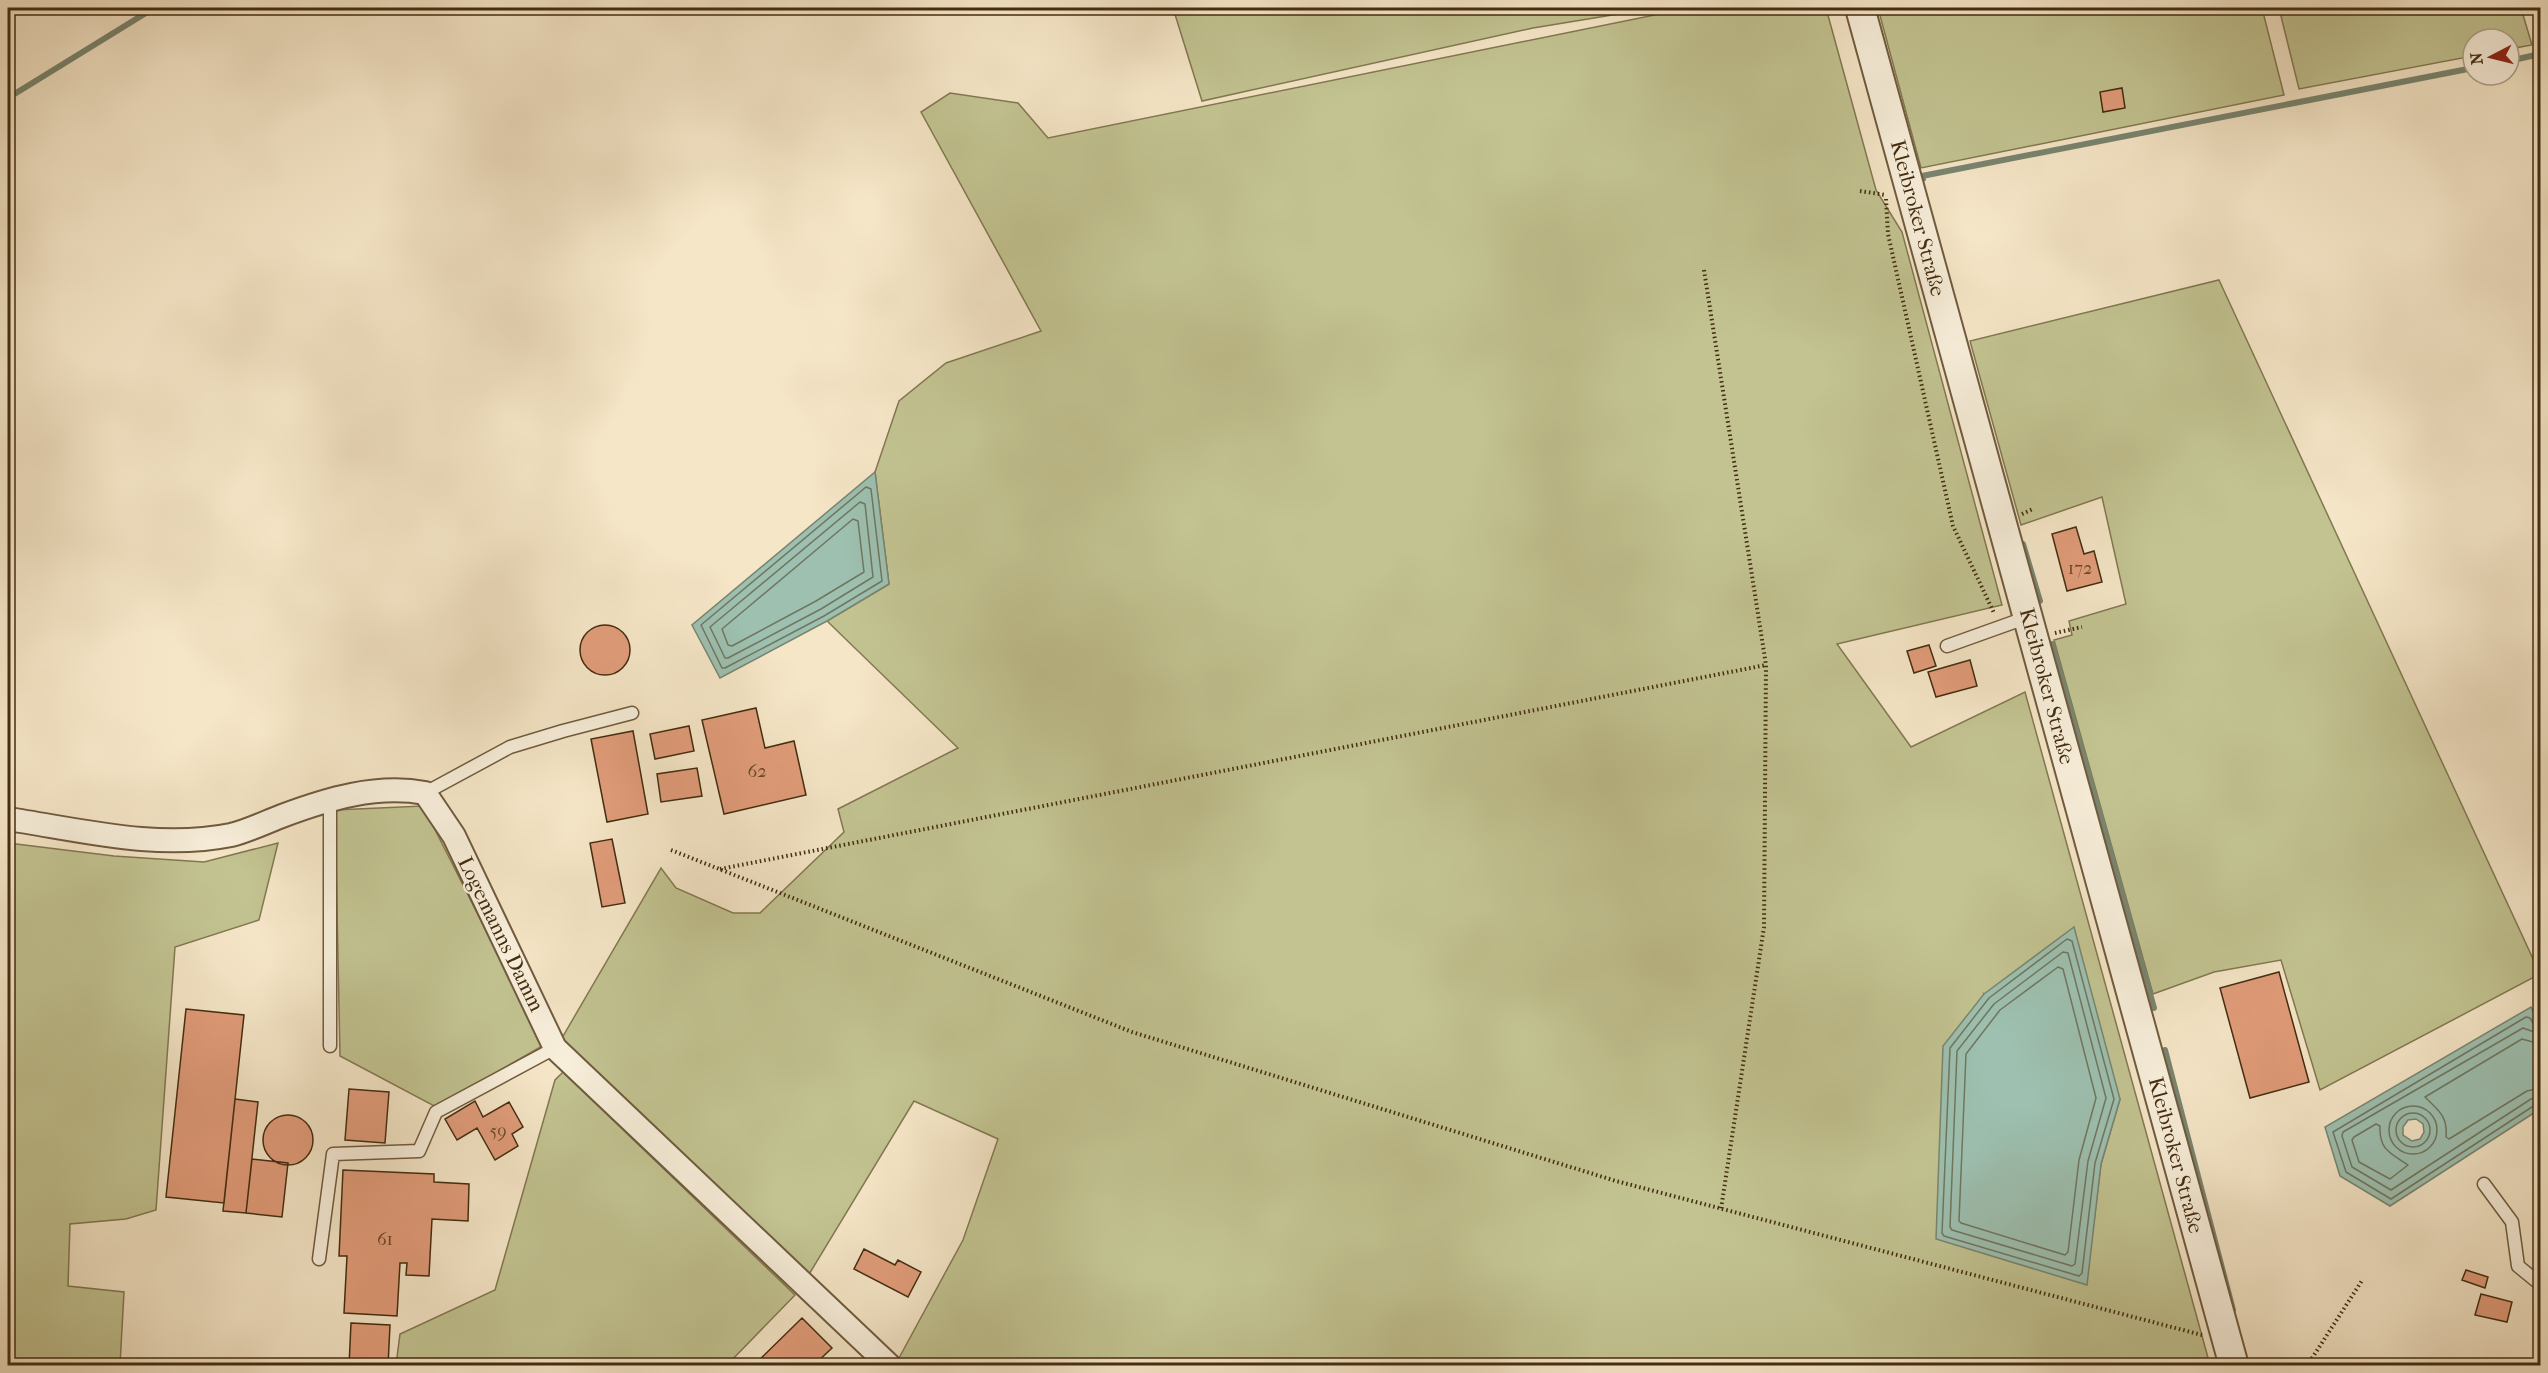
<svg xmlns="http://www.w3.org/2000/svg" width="2548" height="1373" font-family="'IM FELL French Canon',serif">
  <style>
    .green { fill: #c2c391; stroke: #827851; stroke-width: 1.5; fill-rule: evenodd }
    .water { fill: #9dc0b0; stroke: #798570; stroke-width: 1.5; fill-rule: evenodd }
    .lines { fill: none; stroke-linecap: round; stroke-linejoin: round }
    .shore { stroke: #707660; stroke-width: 1.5 }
    .stream { stroke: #798570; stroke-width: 6 }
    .building { fill: #e19c79; stroke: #432d11; stroke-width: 1.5 }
    .service-casing { stroke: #705b3e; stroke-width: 15 }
    .minor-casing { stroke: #705b3e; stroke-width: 26 }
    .tertiary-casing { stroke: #705b3e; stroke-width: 32 }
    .path { stroke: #432d11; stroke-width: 4; stroke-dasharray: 1.5 3; stroke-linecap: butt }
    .service { stroke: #f8efdb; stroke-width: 12 }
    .minor { stroke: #f8efdb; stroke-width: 22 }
    .tertiary { stroke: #f8efdb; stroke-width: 28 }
    .labels { text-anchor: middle; stroke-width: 4.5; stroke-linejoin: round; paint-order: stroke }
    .number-label { font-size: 18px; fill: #6a492b }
    .street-label { font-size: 21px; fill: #432d11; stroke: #f8efdb }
  </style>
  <rect width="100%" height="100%" fill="#f5e6c7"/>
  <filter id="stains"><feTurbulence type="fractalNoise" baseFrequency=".00333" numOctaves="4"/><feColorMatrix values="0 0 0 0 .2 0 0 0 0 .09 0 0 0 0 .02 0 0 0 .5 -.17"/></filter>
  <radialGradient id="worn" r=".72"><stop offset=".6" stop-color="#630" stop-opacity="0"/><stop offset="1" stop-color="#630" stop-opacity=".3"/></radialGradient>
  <path class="green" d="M1173,8H1655L1533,28L1202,101Z
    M1689,8H1826L1876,190L1902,232L2002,605L1837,644L1911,747L2025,692L2210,1365H906L899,1358L963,1240L998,1139L914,1101L808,1276L559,1043L661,868L676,888L733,913H760L844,832L838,809L958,748L827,621L889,584L875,472L899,401L946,363L1041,331L921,112L950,93L1018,103L1048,138ZM1984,994L2120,1099L2101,1164L2086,1285Z
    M1878,8H2262L2284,95L1921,168Z
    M2279,8H2521L2532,45L2509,49V39H2473V56L2299,89Z
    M2219,280L2540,974L2320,1090L2281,960L2214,972L2153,994L2054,640L2072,635L2069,621L2126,604L2102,497L2021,525L1970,341Z
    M423,806L544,1045L436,1107L340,1056L335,810Z
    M8,843L114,856L204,862L278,843L259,920L175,947L156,1210L126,1219L70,1224L68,1286L124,1292L120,1365H8Z
    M563,1072L795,1295L727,1365H396L400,1334L495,1290L555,1080Z"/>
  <path class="water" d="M875,472L889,584L827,621L720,678L692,625Z
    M2074,927L2120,1099L2101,1164L2087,1285L1936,1239L1943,1046L1984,994Z
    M2531,1007L2540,1026V1109L2390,1206L2340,1176L2325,1127ZM2416,1119L2423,1124L2424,1132L2420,1139L2412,1141L2403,1135V1127L2408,1120Z"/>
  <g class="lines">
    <path class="shore" d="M866,487L871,489L882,581L824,616L725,668H722L701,625Z
      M860,502L865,504L873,577L821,609L728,658H725L710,627Z
      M853,519L858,521L864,572L816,601L732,646L728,645L722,629Z
      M2067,939L2072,941L2114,1099L2095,1163L2082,1273L2079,1276L1944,1236L1942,1233L1950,1048L1989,998Z
      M2063,952L2068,953L2106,1098L2088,1161L2075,1264L2072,1266L1952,1230L1950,1227L1957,1051L1994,1004Z
      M2058,967L2063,969L2096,1098L2079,1160L2068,1252L2065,1255L1961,1223L1959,1221L1966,1054L2000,1010Z
      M2540,1027L2535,1026L2530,1018L2526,1017L2333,1132L2346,1172L2391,1199L2535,1105L2540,1104
      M2540,1034L2523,1028L2343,1132L2342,1136L2352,1167L2391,1190L2531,1099L2540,1097
      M2540,1044L2522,1039L2425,1097C2438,1110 2448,1116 2446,1137L2449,1139L2527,1091L2540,1088
      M2389 1130a24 24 0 1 1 48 0a24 24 0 1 1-48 0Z
      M2396 1130a17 17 0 1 1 34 0a17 17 0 1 1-34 0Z
      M2376,1124L2380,1126C2379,1151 2391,1153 2408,1165L2390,1179L2359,1162L2352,1140L2354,1137Z"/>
    <path class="stream" d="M2509,61L2540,54
      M8,98L154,8
      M1923,179L1922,176L2473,68
      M2023,544L2040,601
      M2052,644L2154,1008
      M2165,1050L2233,1310"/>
  </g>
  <path class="building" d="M2122,88L2125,108L2103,112L2100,92Z
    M2076,527L2084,554L2094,551L2102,582L2067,591L2052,534Z
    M580 650a25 25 0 1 1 50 0a25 25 0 1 1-50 0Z
    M1929,645L1936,666L1914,673L1907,651Z
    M1970,660L1977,686L1936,697L1928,672Z
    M756,708L765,748L794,741L806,795L724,814L702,720Z
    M689,726L694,751L655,759L650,734Z
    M633,731L648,814L607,822L591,739Z
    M697,768L702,796L661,802L657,774Z
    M612,839L625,903L602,907L590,843Z
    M2279,972L2309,1082L2250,1098L2220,988Z
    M186,1009L244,1015L224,1203L166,1197Z
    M349,1089L389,1092L385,1143L345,1140Z
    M235,1099L258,1102L246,1213L223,1211Z
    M475,1101L483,1117L509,1102L523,1127L512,1134L518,1146L495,1160L477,1128L457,1140L445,1119Z
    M263 1140a25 25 0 1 1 50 0a25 25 0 1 1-50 0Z
    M252,1159L288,1163L282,1217L246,1213Z
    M343,1170L434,1174V1182L469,1184L468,1221L432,1219L429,1276L406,1275L407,1263H400L397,1316L344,1313L347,1256H339Z
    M864,1249L895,1265L898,1260L921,1272L908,1297L854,1269Z
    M2466,1270L2488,1277L2485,1288L2462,1280Z
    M2481,1294L2512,1302L2507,1322L2475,1315Z
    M802,1318L832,1348L813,1366H753Z
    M351,1323L390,1325L388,1366H349Z"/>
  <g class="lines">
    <defs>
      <path id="service" d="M1947,646L2028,617
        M425,793L510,747L563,731L632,713
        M330,801V1046
        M2484,1184L2512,1222L2518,1266L2540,1284
        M319,1259L333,1154L419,1151L436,1112L555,1048"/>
      <path id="minor" d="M8,819C81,830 157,850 231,835C248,831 266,822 282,816C327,799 377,784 425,793L454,836L555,1048L890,1366"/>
      <path id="tertiary" d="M1860,8L2234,1366"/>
    </defs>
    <use href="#service" class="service-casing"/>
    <use href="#minor" class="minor-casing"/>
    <use href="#tertiary" class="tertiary-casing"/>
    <path class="path" d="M1860,191L1886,195
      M1886,199L1888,234L1953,526L1994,613
      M1704,270L1766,665L1764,927L1721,1209
      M2022,514L2033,509
      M2055,633L2082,627
      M671,850L1132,1032L1616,1181L2202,1335
      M720,869L1766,665
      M2307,1366L2363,1279"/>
    <use href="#service" class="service"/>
    <use href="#minor" class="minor"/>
    <use href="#tertiary" class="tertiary"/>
  </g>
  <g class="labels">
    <g class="number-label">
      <text x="2080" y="574">172</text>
      <text x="757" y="777">62</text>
      <text x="498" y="1137">59</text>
      <text x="385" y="1245">61</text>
    </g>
    <g class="street-label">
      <text transform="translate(1918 218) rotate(75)" y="7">Kleibroker Straße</text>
      <text transform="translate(2047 686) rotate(75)" y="7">Kleibroker Straße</text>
      <text transform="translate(501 934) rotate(64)" y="7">Logemanns Damm</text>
      <text transform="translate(2176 1155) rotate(75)" y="7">Kleibroker Straße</text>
    </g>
  </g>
  <rect width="2548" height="1373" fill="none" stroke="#f5e6c7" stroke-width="30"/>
  <rect x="9" y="9" width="2530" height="1355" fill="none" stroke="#432d11" stroke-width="3"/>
  <rect x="15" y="15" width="2518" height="1343" fill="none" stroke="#432d11" stroke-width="1.5"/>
  <g transform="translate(2491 57) rotate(263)"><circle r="28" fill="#f8efdb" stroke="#b0a18a" stroke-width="1.5"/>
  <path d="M0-4.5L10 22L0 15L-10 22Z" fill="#8f2418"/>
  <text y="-9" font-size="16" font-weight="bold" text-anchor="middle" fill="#432d11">N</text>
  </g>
  <rect width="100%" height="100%" filter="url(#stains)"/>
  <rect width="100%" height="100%" fill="url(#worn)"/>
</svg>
